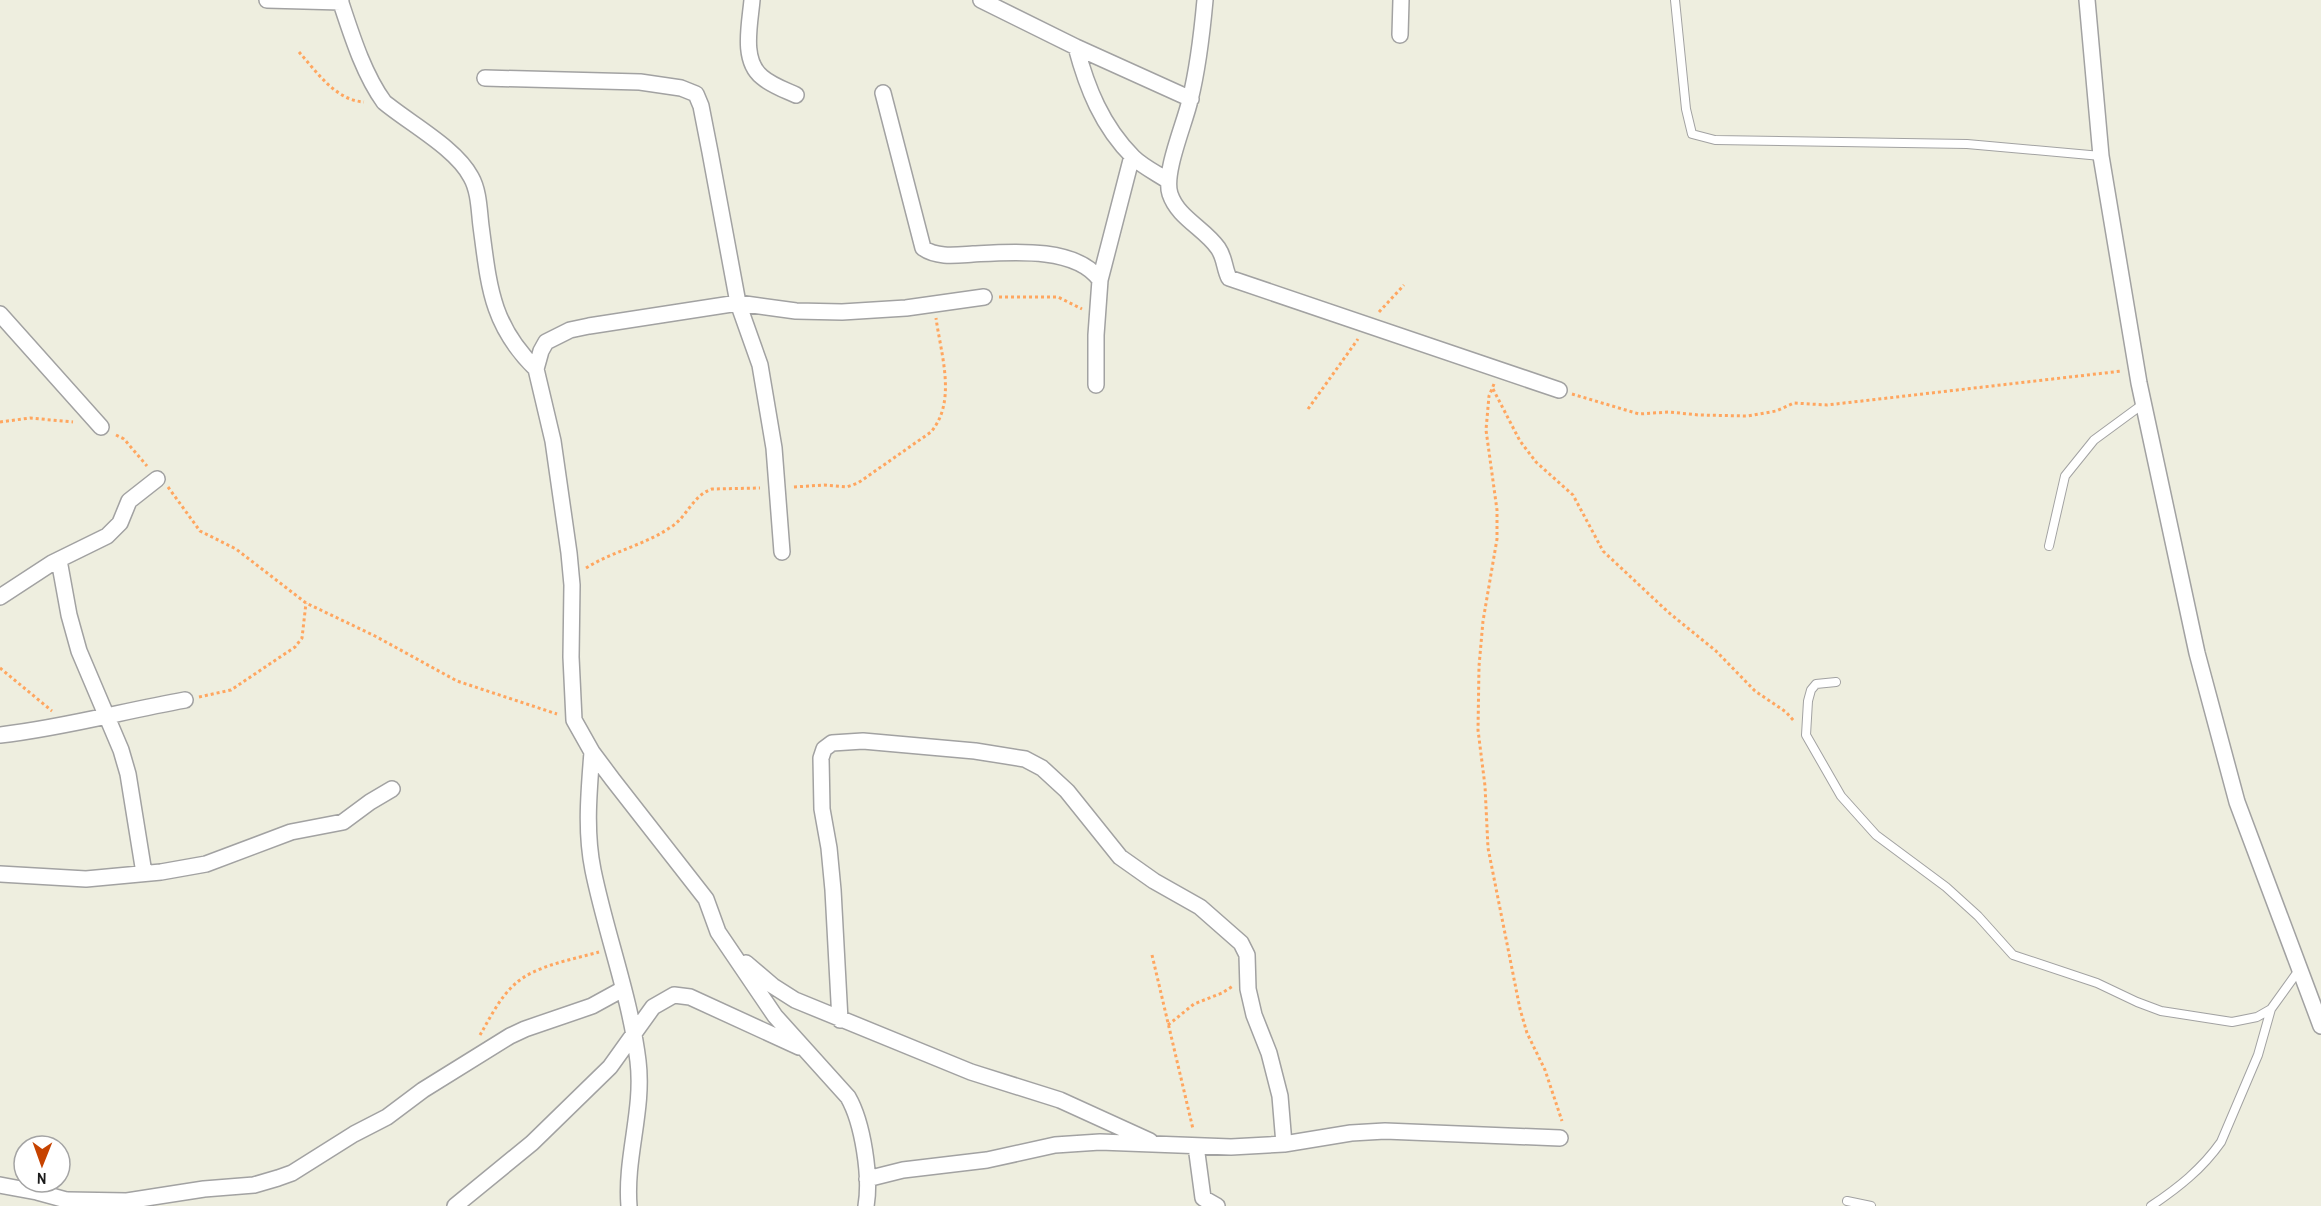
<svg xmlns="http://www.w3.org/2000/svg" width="2321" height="1206" font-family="'Archivo Narrow',sans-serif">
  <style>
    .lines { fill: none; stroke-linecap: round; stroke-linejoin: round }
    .service-casing { stroke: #a2a2a2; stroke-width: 10 }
    .minor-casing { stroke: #a2a2a2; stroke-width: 18 }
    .path { stroke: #ffa65f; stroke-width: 3; stroke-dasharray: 3 3; stroke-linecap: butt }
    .service { stroke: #fff; stroke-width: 8 }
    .minor { stroke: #fff; stroke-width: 15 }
  </style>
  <rect width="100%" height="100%" fill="#eeeedf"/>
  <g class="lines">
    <defs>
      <path id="service" d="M1675,0L1686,109L1692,134L1715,140L1967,144L2101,156
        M2049,546L2065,476L2094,440L2143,404
        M1836,682L1816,684L1811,690L1808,701L1806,735L1841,796L1876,835L1946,887L1978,916L2013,955L2097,983L2137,1002L2161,1011L2232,1022L2257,1017L2271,1009
        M1847,1201L1871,1206
        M2151,1206C2178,1188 2202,1169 2221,1142L2258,1055L2271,1009L2299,970"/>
      <path id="minor" d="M267,0L341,2
        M340,0C351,33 363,73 384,102C409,123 456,148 471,177C479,191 479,210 481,226C489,286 491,325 536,369
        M752,0C750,24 741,60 762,77C771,85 785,90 796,95
        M981,0L1076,47L1191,99
        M1205,0C1202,33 1198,68 1190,100C1185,123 1163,173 1170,194C1178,218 1204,228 1218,248C1225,258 1224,268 1229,278L1559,390
        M2087,0L2101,156L2139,383L2197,653L2237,802L2321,1026
        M1400,35L1401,0
        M1076,47C1087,88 1102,126 1133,157C1142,166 1156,173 1167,180
        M485,78L640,82L681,88L696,94L701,106L710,152L738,303L760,365L774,448L782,552
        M883,93L923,248C937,258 957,255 973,254C1010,252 1076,246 1100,280
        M0,314L101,427
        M1096,385V335L1100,280L1132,156
        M59,560L69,615L79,651L121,750L128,774L144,873
        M0,597L52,563L107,536L120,523L129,501L157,479
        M0,735C63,728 123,711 185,700
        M592,752C589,791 585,831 593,870C606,934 630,996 638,1061C644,1110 625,1157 629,1206
        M0,874L86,879L161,872L206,864L291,832L343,822L370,802L392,789
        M746,963L773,986L795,1000L971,1072L1060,1100L1150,1141
        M840,1020L833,890L829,848L822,809L821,758L824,749L832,743L863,741L975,751L1025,759L1042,768L1067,791L1120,857L1154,881L1200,907L1241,943L1247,955L1248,989L1254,1015L1269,1053L1280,1096L1284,1144
        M1196,1146L1203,1198L1217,1206
        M867,1179L903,1170L987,1160L1055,1145L1100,1142L1231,1147L1284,1144L1351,1133L1385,1131L1560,1138
        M0,1185L37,1192L77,1203
        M68,1200L127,1201L204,1189L254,1185L278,1178L292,1173L354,1134L387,1117L423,1090L510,1036L525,1029L592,1006L623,989
        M455,1206L532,1143L610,1067L653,1007L674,995L690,997L799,1047
        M866,1206C871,1177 863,1123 848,1097L775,1016L718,932L706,899L613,780L592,752L574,720L571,657L572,585L569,553L553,441L536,369L541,351L546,342L570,330L589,326L738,303L796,311L842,312L906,308L984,297"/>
    </defs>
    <use href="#service" class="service-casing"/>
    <use href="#minor" class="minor-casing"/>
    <path class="path" d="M299,52C317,72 335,100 364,102
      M999,297H1058L1082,309
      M1379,312L1404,285
      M1494,384L1489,396L1486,430L1497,510V539L1483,621L1479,666L1478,730L1485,786L1488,848L1520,1009L1527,1033L1545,1070L1562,1121
      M1493,389L1520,441L1536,462L1573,495L1603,551L1668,612L1716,651L1755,691L1786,712L1795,722
      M1572,394L1639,414L1669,412L1699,415L1748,416L1776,411L1794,403L1827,405L2122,371
      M1308,409L1358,339
      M0,422L30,418L73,422
      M116,435L124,439L147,466
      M168,487L200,531L236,549L306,603L375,636L457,681L557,714
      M794,487L824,485L847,487L858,483L931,432C957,401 941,355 936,318
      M586,568C613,551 645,545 671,527C687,517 693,495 712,489L760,488
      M0,668L52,711
      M199,697L231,690L295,647L302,638L306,603
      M1152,955L1193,1129
      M1168,1025L1194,1004L1222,993L1233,986
      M480,1035C490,1018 500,997 515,984C534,966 574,959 599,952"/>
    <use href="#service" class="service"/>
    <use href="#minor" class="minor"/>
  </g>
  <g transform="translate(42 1164) rotate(181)"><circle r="28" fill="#ffffff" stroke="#a4a4a4" stroke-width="1.5"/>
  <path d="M0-4.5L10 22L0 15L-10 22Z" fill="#c64300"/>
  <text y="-9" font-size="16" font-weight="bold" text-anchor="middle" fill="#1b1b1b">N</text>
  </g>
</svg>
